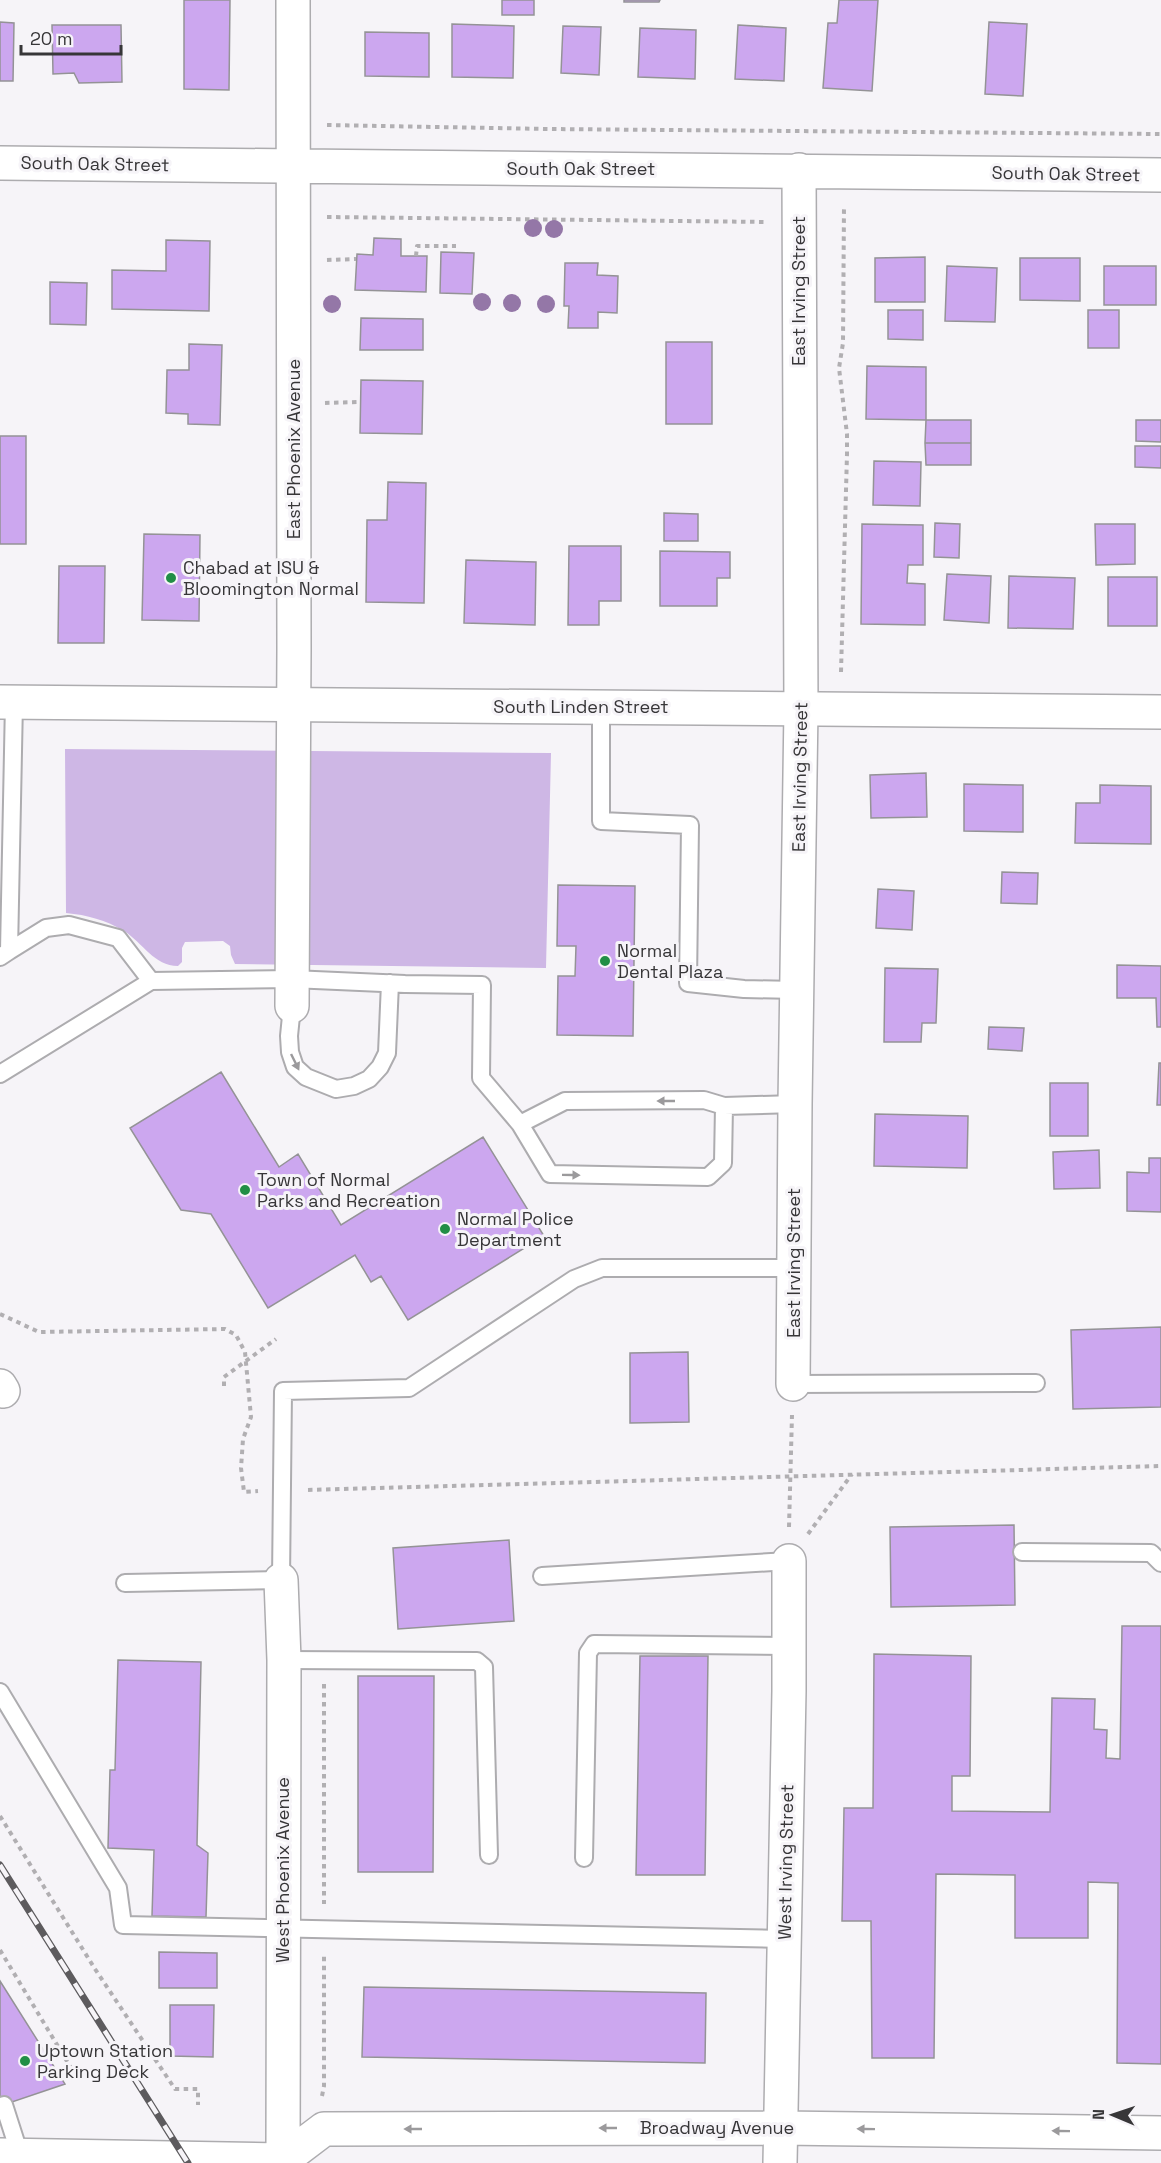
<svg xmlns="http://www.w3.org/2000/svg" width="1161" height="2163" font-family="'Space Grotesk',sans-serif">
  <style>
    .green { fill: #ceb7e5 }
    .building { fill: #cca7ef; stroke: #949396; stroke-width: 1.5 }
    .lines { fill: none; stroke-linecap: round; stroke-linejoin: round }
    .service-casing { stroke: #adacaf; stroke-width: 20 }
    .minor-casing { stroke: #adacaf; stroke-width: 36 }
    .secondary-casing { stroke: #adacaf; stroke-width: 36 }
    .path { stroke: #b1afb2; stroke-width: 4; stroke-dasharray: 4.5 4.5; stroke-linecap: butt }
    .service { stroke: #fff; stroke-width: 16 }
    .minor { stroke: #fff; stroke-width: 33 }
    .secondary { stroke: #fff; stroke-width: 33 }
    .rail-casing { stroke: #5d5b5e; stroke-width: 7 }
    .rail { stroke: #f6f4f8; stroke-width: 4.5; stroke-dasharray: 14; stroke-linecap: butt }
    .tree { fill: #9477a7 }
    .oneway { fill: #9b9a9c }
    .poi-dot { fill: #218e46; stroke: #f6f4f8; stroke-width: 2 }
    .labels { text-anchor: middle; stroke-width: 6; stroke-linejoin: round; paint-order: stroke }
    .street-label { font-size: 18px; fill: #373638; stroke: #f6f4f8 }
    .poi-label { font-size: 18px; fill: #373638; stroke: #f6f4f8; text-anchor: start }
  </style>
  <rect width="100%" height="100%" fill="#f6f4f8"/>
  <path class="green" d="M65,749L551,753L546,968L235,964L231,955L230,946L223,941L185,942L182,948V962L178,966C154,966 143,943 124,931C106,920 87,915 66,913Z"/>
  <path class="building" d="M184,0H230L229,90L184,89Z
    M502,0H534V15H502Z
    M624,0H660L659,2H624Z
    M839,0H878L872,91L823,88L828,23H837Z
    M0,22L14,23L13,81H0Z
    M989,22L1027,24L1023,96L985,94Z
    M452,24L514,26L513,78L452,77Z
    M52,25H121L122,82L79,83L74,73L53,74Z
    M738,25L786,28L784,81L735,79Z
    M563,26L601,27L599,75L561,73Z
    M640,28L696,30L695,79L638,77Z
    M365,32L429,33V77L365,76Z
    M374,238L401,239V256H427L426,292L355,290L357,254L373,255Z
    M166,240L210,241L209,311L112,309V270L166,271Z
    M441,252L474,253L472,294L440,293Z
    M925,257V302H875V258Z
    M1020,258H1080V301L1020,300Z
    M565,263H598L597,275L618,276L617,313L598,312V328H568L569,306H564Z
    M947,266L997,268L995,322L945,321Z
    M1104,266H1156V305H1104Z
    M50,282L87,283L86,325L50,324Z
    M888,310H923V340L888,339Z
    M1088,310H1119V348H1088Z
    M361,318L423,319V350H360Z
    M666,342H712V424H666Z
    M189,344L222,345L220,425L188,424V414L166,413L167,370H189Z
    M867,366L926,367V420L866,419Z
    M361,380L423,381L422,434L360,433Z
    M926,420H971V443H925Z
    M1136,420H1161V442L1136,441Z
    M0,436H26V544H0Z
    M925,443H971V465H926Z
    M1135,446H1161V468L1135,467Z
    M874,461L921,462L920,506L873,505Z
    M388,482L426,483L424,603L366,602L367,520H387Z
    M664,513L698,514V541H664Z
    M935,523L960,524L959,558L934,557Z
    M862,524L923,525V565H908L907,583L925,584V625L861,624Z
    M1095,524H1135V564L1096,565Z
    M144,534L200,535L199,621L142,620Z
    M569,546H621V601H599V625H568Z
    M660,551L730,552V578H717V606H660Z
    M466,560L536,562L535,625L464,623Z
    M59,566H105L104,643H58Z
    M947,574L991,576L989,623L944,620Z
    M1009,576L1075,578L1073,629L1008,628Z
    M1108,577H1157V626H1108Z
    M926,773L927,817L871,818L870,775Z
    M964,784L1023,785V832L964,831Z
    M1100,785L1151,786V844L1075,843L1076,803H1100Z
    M1002,872L1038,873L1037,904L1001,903Z
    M558,885L635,886L633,1036L557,1035L558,976H575L576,946H557Z
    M878,889L914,891L912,930L876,928Z
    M1117,965L1161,966V1027H1157L1156,998H1117Z
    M885,968L938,969L936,1023H922L921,1042H884Z
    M989,1027L1024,1028L1022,1051L988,1049Z
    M1159,1063H1161V1105H1157Z
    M221,1072L279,1167L298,1154L341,1225L483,1137L544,1236L408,1320L381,1276L371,1282L355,1255L268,1308L211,1214L181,1210L130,1128Z
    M1050,1083H1088V1136H1050Z
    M875,1114L968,1116L967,1168L874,1166Z
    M1099,1150L1100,1188L1054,1189L1053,1152Z
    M1149,1158H1161V1212L1127,1211V1172L1149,1173Z
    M1161,1327V1407L1073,1409L1071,1330Z
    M688,1352L689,1422L630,1423V1353Z
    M1014,1525L1015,1605L891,1607L890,1527Z
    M509,1540L514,1621L398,1629L393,1548Z
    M1122,1626H1161V2064L1117,2063L1118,1883L1088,1882V1938H1015V1875L936,1874L934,2058H872L871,1921H842L844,1808H873L874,1654L971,1656L970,1776H952V1811L1050,1812L1052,1698L1095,1699L1094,1729L1107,1730L1106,1758L1120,1759Z
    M640,1656H708L705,1875H636Z
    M118,1660L201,1662L197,1845L208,1853L206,1917L152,1916L154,1850L108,1848L110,1770H115Z
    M358,1676H434L433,1872H358Z
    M159,1952L217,1953V1988H159Z
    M0,1981L65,2084L0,2106Z
    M364,1987L706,1993L705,2063L362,2057Z
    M170,2005H214L213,2057L170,2056Z"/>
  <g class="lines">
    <defs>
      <path id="service" d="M601,707V821L690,825L688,983L744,989L797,990
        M9,951L46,928L69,925L118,938L151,981
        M0,957L9,951L14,702
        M292,1006L289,1036L290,1052L295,1067L306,1077L336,1089L354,1086L369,1079L380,1067L387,1053L390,983
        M0,1074L151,981L292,979L405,984L482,985L481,1078L520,1124L550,1174L708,1177L723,1163L724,1106
        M520,1124L565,1101L704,1100L724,1106L795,1104
        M793,1384L1036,1383
        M1022,1552L1151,1553L1161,1563
        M542,1576L789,1561
        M125,1583L281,1580L283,1391L409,1388L574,1279L602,1268H794
        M284,1660L477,1661L484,1667L489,1855
        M0,1692L118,1888L123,1925L784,1939
        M584,1858L588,1653L594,1644L789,1646
        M4,2105L20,2155"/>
      <path id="minor" d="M0,163L1161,175
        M292,1006L294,650L293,0
        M793,1384L795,1104L801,709L799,170
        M0,1386L3,1391
        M281,1580L284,1660L283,2160
        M0,2155L283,2160L287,2163
        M283,2160L324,2129L781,2128L1161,2133
        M780,2163L789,1691V1561"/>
      <path id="secondary" d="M0,702L1161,712"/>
    </defs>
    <use href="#service" class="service-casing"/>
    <use href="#minor" class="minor-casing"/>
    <use href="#secondary" class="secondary-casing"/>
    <path class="path" d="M327,125L547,129L1161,134
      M327,217L767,222
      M416,256L417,246H456
      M327,260L356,259
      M325,403L360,402
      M841,672L847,454V434L839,368L843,343L844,205
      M0,1314L39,1332L225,1329L236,1335L245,1352L251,1417L243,1439L241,1468L244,1492L258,1491
      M224,1386V1377L276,1339
      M308,1490L1161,1466
      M789,1527L792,1415
      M808,1534L852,1474
      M324,1684V1904
      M0,1816L95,1969L175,2089H198V2105
      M0,1950L74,2073
      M322,2096L324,2086V1954"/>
    <use href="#service" class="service"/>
    <use href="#minor" class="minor"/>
    <use href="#secondary" class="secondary"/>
    <defs>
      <path id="rail" d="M0,1865L188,2163"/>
    </defs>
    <use href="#rail" class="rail-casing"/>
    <use href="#rail" class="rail"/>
  </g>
  <g class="tree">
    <circle cx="533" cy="228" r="9"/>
    <circle cx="554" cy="229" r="9"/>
    <circle cx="482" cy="302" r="9"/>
    <circle cx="512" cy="303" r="9"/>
    <circle cx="332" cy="304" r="9"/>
    <circle cx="546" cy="304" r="9"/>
  </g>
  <defs><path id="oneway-solid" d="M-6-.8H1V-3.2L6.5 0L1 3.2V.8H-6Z" transform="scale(1.5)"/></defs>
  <g class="oneway">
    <use href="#oneway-solid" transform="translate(295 1062) rotate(64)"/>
    <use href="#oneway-solid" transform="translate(666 1101) rotate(180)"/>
    <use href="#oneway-solid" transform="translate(571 1175) rotate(1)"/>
    <use href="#oneway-solid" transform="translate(608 2128) rotate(180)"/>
    <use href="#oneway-solid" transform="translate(413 2129) rotate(180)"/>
    <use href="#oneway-solid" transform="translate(866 2129) rotate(-179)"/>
    <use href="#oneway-solid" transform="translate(1061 2131) rotate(-179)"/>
  </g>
  <g class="poi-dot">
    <circle cx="171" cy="578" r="6"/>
    <circle cx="605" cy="961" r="6"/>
    <circle cx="245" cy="1190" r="6"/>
    <circle cx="445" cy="1229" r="6"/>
    <circle cx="25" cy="2061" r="6"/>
  </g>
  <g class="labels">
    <g class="street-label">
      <text transform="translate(95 164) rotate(1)" y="6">South Oak Street</text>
      <text x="581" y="175">South Oak Street</text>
      <text transform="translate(1066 174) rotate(1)" y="6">South Oak Street</text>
      <text transform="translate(799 291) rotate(-90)" y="6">East Irving Street</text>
      <text transform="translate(294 449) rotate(-90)" y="6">East Phoenix Avenue</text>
      <text x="581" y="713">South Linden Street</text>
      <text transform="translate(800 777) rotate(-89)" y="6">East Irving Street</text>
      <text transform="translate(794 1263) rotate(-90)" y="6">East Irving Street</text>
      <text transform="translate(786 1862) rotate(-89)" y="6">West Irving Street</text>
      <text transform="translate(283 1870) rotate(-90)" y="6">West Phoenix Avenue</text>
      <text x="717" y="2134">Broadway Avenue</text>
    </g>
    <g class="poi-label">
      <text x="183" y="574">Chabad at ISU &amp;<tspan x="183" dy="21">Bloomington Normal</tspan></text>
      <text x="617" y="957">Normal<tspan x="617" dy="21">Dental Plaza</tspan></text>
      <text x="257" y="1186">Town of Normal<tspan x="257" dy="21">Parks and Recreation</tspan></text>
      <text x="457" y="1225">Normal Police<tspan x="457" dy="21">Department</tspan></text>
      <text x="37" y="2057">Uptown Station<tspan x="37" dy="21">Parking Deck</tspan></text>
    </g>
  </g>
  <g transform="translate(1113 2115) rotate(272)" stroke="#f6f4f8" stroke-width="4.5" paint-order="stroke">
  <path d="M0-4.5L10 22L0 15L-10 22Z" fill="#373638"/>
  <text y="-9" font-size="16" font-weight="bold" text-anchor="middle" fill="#373638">N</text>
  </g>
  <path d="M21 45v9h100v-9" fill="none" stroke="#373638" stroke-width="3"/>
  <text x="30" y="45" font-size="18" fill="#373638" stroke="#f6f4f8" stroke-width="4.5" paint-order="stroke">20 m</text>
</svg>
